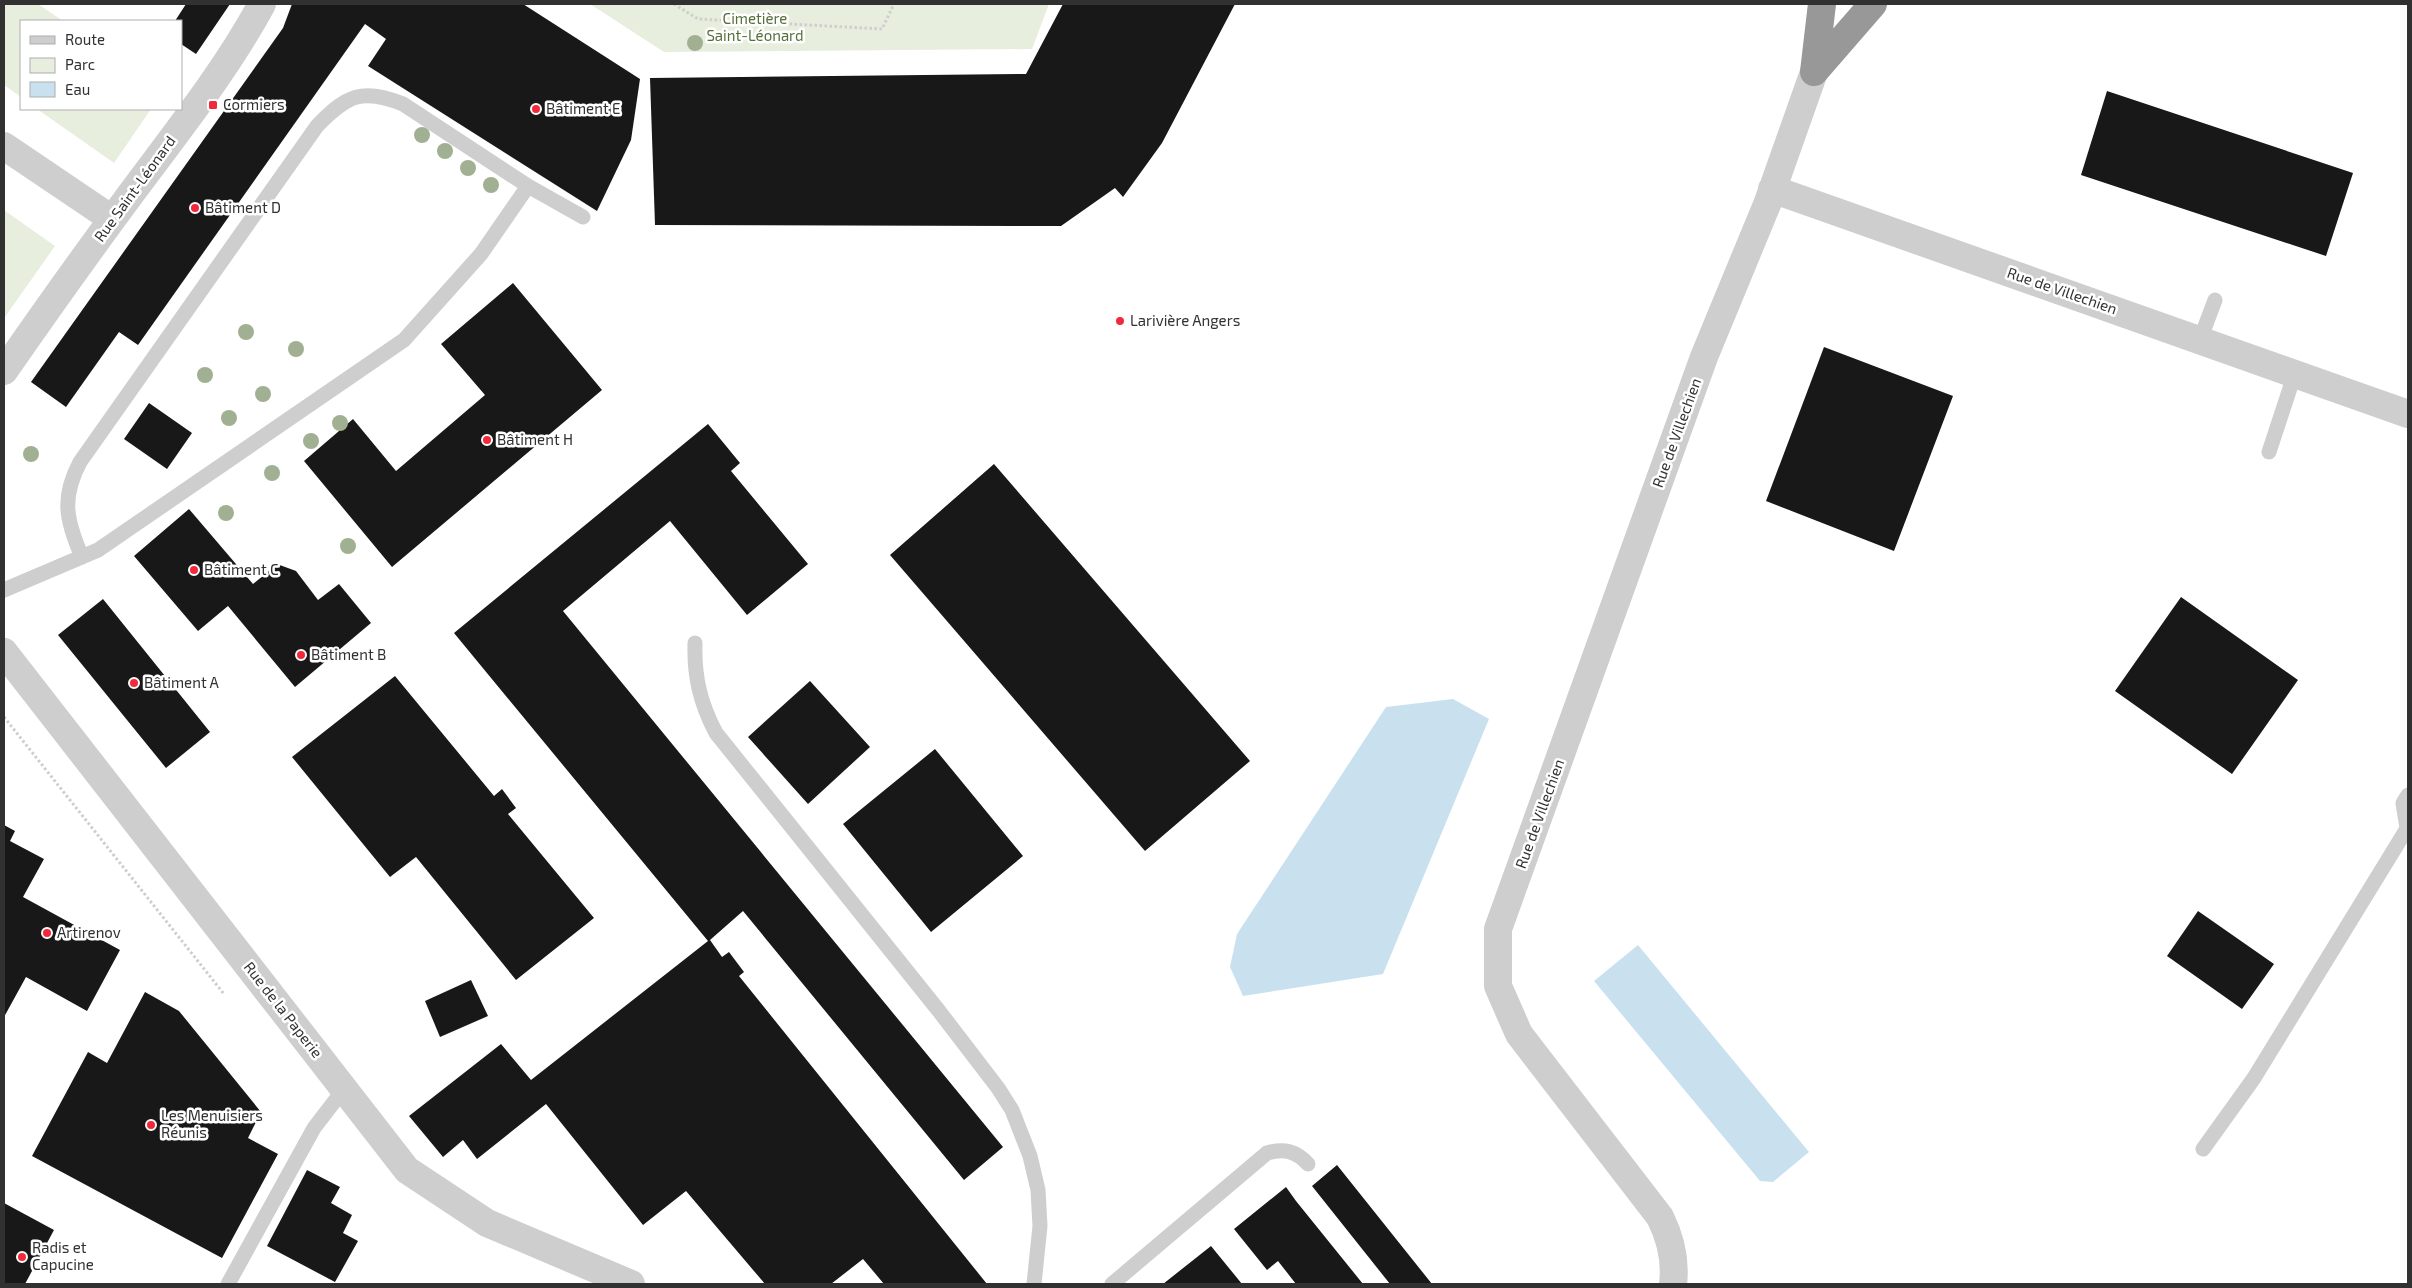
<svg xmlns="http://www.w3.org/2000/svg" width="2412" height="1288" font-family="'Exo 2',sans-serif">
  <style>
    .green { fill: #e7eede }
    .water { fill: #c9e1ef }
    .building { fill: #181818 }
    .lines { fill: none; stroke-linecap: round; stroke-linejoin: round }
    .path { stroke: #cecece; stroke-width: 3; stroke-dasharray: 2.5 2.5; stroke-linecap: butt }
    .service { stroke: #cecece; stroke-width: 15 }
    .minor { stroke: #cecece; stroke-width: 28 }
    .tertiary { stroke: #cecece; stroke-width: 28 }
    .motorway { stroke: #989898; stroke-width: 28 }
    .tree { fill: #a1b093 }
    .poi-dot { fill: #f1293b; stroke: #fff; stroke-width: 2 }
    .labels { text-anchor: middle; stroke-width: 5; stroke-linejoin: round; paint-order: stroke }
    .park-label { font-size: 15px; fill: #54703a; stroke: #fff }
    .poi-label { font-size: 15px; fill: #313131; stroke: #fff; text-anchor: start }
    .street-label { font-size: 15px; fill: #313131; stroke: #fff }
  </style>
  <rect width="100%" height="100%" fill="#fff"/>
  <path class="green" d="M4,4H38L63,21H21V97L4,85Z
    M590,4H1049L1032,49L664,52Z
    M37,109H151L114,163Z
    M4,210L55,246L5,317L4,316Z"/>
  <path class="water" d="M1453,699L1489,719L1383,974L1243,996L1230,967L1237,934L1386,707Z
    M1638,945L1809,1152L1773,1182L1760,1181L1594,981Z"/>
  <path class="building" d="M186,4H230L196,54L181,44V21H175Z
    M292,4H523L640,79L631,140L597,211L368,66L386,39L365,24L138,345L119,332L66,407L31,382L283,28Z
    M1063,4H1235L1162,143L1123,197L1115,188L1061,226L655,225L650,78L1026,74Z
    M2107,91L2353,173L2326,256L2081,175Z
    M513,283L602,390L392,567L304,461L353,419L396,471L485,395L441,344Z
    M1824,347L1953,396L1894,551L1766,501Z
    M149,403L192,433L167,469L124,439Z
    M708,424L740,463L731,471L808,564L747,615L670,521L563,611L1003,1147L964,1180L743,911L710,940L722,957L729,952L744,972L739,976L987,1284H884L863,1259L831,1284H765L686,1191L643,1225L546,1104L477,1159L463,1140L443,1157L409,1116L501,1044L531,1080L708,941L454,633Z
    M994,464L1250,761L1145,851L890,555Z
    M189,509L253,584L277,564L296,571L318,600L339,584L371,623L295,687L228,606L198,631L134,556Z
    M2181,597L2298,680L2232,774L2115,691Z
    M103,599L210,732L166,768L58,635Z
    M395,676L494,796L502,789L516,808L508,814L594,918L516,980L416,857L390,877L292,757Z
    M810,681L870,747L808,804L748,737Z
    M935,749L1023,856L931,932L843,824Z
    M4,825L15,831L10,841L44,859L23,897L120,950L87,1011L26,977L4,1017Z
    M2198,911L2274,964L2242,1009L2167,956Z
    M471,980L488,1016L440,1037L425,1001Z
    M145,992L179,1011L261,1112L248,1138L278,1154L222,1258L32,1156L88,1052L107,1063Z
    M1337,1165L1432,1284H1390L1312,1186Z
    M307,1170L340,1187L331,1203L352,1215L343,1233L358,1241L335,1282L267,1246Z
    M1286,1187L1296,1201L1363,1284H1296L1278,1261L1267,1270L1234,1229Z
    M4,1203L54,1230L25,1284H4Z
    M1211,1246L1242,1284H1163Z"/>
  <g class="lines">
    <path class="path" d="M674,4L698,19L882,29L894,4
      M4,717L224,994"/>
    <path class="service" d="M2200,340L2215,300
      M2269,452L2295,373
      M82,557C66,520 61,498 80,462L317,126C346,96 362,87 403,104L528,186L583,217
      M4,590L98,550L404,340L481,254L528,186
      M695,643C694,676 700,703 716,733L939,1011L998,1088L1012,1110L1030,1156L1038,1190L1040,1226L1034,1284
      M2407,828L2403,803L2408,795
      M2203,1149L2254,1078L2408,827
      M228,1284L314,1128L344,1089
      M1112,1284L1267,1153C1284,1148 1296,1151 1308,1164"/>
    <path class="minor" d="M4,146L112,219
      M1772,189L2408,414
      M4,652L407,1170L487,1223L631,1284
      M1673,1284C1676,1260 1671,1239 1660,1217L1519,1034L1498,986V929L1704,357L1768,202L1814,72"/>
    <path class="tertiary" d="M4,371C45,312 87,253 130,195C176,133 225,72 262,4"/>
    <path class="motorway" d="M1814,72L1873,4
      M1814,72L1822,4"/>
  </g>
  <g class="tree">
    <circle cx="695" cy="43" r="8"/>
    <circle cx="422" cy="135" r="8"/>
    <circle cx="445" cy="151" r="8"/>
    <circle cx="468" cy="168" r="8"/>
    <circle cx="491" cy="185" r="8"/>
    <circle cx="246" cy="332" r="8"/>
    <circle cx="296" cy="349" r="8"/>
    <circle cx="205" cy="375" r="8"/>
    <circle cx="263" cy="394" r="8"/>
    <circle cx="229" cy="418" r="8"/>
    <circle cx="340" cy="423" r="8"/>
    <circle cx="311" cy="441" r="8"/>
    <circle cx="31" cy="454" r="8"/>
    <circle cx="272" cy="473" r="8"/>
    <circle cx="226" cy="513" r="8"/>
    <circle cx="348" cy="546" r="8"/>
  </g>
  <g class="poi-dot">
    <rect x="208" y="100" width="10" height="10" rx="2.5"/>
    <circle cx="536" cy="109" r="5"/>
    <circle cx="195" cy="208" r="5"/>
    <circle cx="1120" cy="321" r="5"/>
    <circle cx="487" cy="440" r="5"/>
    <circle cx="194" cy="570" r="5"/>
    <circle cx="301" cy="655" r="5"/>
    <circle cx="134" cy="683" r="5"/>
    <circle cx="47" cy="933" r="5"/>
    <circle cx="151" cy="1125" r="5"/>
    <circle cx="22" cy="1257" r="5"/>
  </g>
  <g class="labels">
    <g class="park-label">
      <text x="755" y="24">Cimetière<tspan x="755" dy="17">Saint-Léonard</tspan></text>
    </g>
    <g class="poi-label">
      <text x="223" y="110">Cormiers</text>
      <text x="546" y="114">Bâtiment E</text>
      <text x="205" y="213">Bâtiment D</text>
      <text x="1130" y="326">Larivière Angers</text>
      <text x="497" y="445">Bâtiment H</text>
      <text x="204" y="575">Bâtiment C</text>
      <text x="311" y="660">Bâtiment B</text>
      <text x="144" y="688">Bâtiment A</text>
      <text x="57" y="938">Artirenov</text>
      <text x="161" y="1121">Les Menuisiers<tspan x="161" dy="17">Réunis</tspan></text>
      <text x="32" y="1253">Radis et<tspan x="32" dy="17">Capucine</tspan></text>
    </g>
    <g class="street-label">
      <text transform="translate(135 189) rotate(-54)" y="5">Rue Saint-Léonard</text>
      <text transform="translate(2062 291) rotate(19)" y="5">Rue de Villechien</text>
      <text transform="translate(1677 433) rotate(-70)" y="5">Rue de Villechien</text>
      <text transform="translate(1540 814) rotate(-70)" y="5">Rue de Villechien</text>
      <text transform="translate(283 1010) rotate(52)" y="5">Rue de la Paperie</text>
    </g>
  </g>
  <rect width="2412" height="1288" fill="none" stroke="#313131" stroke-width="10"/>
  <rect x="20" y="20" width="162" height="90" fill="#ffffff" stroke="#adadad"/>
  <rect x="30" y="36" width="25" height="8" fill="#cecece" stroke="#adadad"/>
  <text x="65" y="45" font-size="15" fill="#313131">Route</text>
  <rect x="30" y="58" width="25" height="15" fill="#e7eede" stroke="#adadad"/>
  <text x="65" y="70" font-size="15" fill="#313131">Parc</text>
  <rect x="30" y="82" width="25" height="15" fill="#c9e1ef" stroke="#adadad"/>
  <text x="65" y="95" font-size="15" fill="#313131">Eau</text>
</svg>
